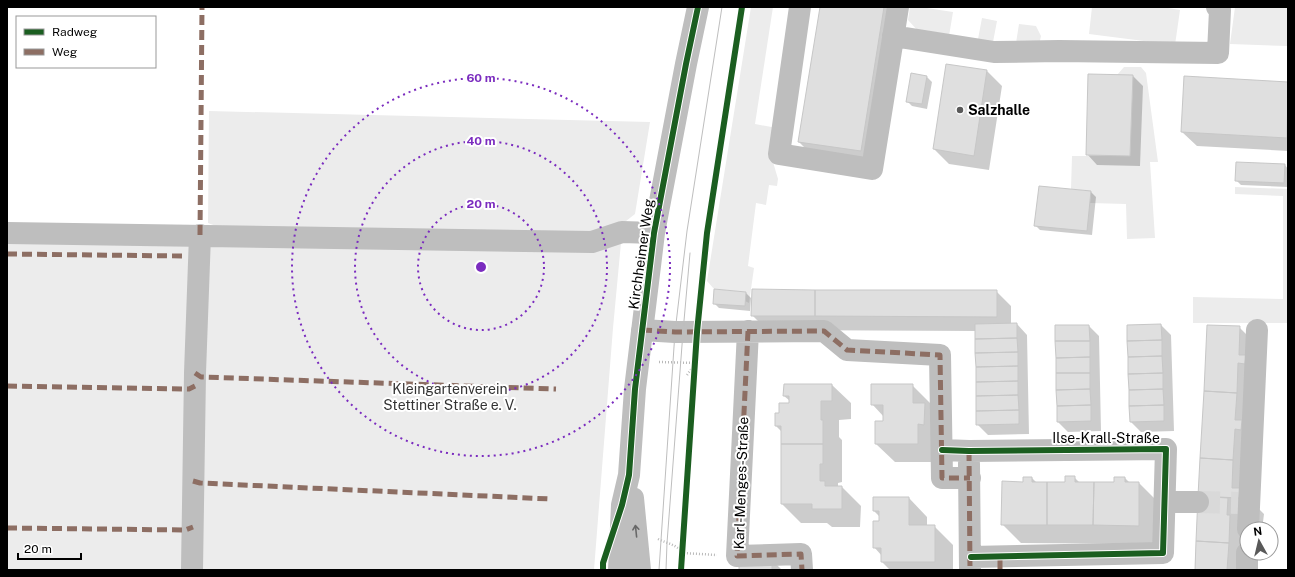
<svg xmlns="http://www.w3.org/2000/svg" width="1295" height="577" font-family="'Public Sans',sans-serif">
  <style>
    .green { fill: #ececec }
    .shadow { fill: #0003 }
    .building { fill: #dfdfdf; stroke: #c7c7c7 }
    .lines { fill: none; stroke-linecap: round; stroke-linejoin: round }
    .minor-tunnel { stroke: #d9d9d9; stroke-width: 22; stroke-dasharray: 22 11; stroke-linecap: butt }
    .path { stroke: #b9b9b9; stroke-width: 2.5; stroke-dasharray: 1 2; stroke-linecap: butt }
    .minor { stroke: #bebebe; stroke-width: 22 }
    .tram { stroke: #bebebe; stroke-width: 1 }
    .quiet { stroke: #8d6e63; stroke-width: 5; stroke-dasharray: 10 5; stroke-linecap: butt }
    .cycleway-casing { stroke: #fff; stroke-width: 8 }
    .cycleway { stroke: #1b5e20; stroke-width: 6 }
    .oneway { stroke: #686868 }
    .ring { fill: none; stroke: #7b2cbf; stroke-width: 2; stroke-dasharray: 2 4 }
    .poi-dot { fill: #595959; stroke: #fff; stroke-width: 1.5 }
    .labels { text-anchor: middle; stroke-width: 4; stroke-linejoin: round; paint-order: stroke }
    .poi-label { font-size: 14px; font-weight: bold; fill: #000; stroke: #fff; text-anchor: start }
    .street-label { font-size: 14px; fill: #000; stroke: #fff }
    .park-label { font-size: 14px; fill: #333; stroke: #fff }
    .centre { fill: #7b2cbf; stroke: #fff; stroke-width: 2 }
    .ring-label { font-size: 12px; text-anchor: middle; font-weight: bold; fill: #7b2cbf; stroke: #fff; stroke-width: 4; stroke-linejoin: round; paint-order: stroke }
  </style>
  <rect width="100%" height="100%" fill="#fff"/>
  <path class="green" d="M751,7H773L755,124L777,128L773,162L778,179L777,186L769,185L766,205L756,203L748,266L754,268L749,303L745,301L746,292L714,289L707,281Z
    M910,7H920L953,12L949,36L918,31L908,20Z
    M1092,7H1162L1180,10L1175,45L1089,34Z
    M1235,7H1288V46L1230,44Z
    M982,18L997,21L993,42L978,39Z
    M1019,24L1036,26L1041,36L1039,45L1016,43Z
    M1124,67H1141L1146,73L1158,162H1150L1155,238L1127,239L1126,204L1090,203L1091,191L1071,189L1072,156H1130L1133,75H1117Z
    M209,111L650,122L635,214L621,225L586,235L224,229L208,223Z
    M1235,187L1288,189V323H1193V297L1283,299V196L1235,194Z
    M622,232L613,328L594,570H7V233Z"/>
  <path class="shadow" d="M821,7H901L875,166L814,157L799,142Z
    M987,71L1002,86L989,170L949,164L934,149Z
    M1133,76L1143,86L1140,166L1097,165L1087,154Z
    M927,77L932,82L927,109L912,106L907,101Z
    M1185,77L1288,83V151L1197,146L1182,132Z
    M1285,165L1288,169V187L1241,185L1236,180Z
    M1040,187L1091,192L1096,197L1092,235L1040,230L1035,225Z
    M996,291L1011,306V324H1017L1027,335L1029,434L988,435L977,424L976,331L767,330L752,315Z
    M746,293L751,298L750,311L719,308L714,303Z
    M1161,325L1171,335L1174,431L1141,432L1131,422Z
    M1089,326L1099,336L1101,431L1068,432L1058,422Z
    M1208,326L1239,327L1254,342L1256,506L1264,514L1263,522L1242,521L1245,531L1243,570H1195Z
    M832,385L851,403V419L839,420V437L842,440V482L838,483V487H842L861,506L860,527H832L827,523H801L782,504V432L776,426L780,414L790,404V401L784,396Z
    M912,385L931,404L936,462H895L876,444L884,422V417L872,404Z
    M1074,477L1080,483H1115L1125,478L1130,483H1139L1158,502L1157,544L1021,543L1002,524L1024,483L1032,478L1037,483H1066Z
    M909,498L927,517V526H934L953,545V570H890L882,562V556L874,547L880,517L874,511Z
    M772,560L782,570H740Z"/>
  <path class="building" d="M820,7H884L861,151L798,142Z
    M946,64L987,70L974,156L933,149Z
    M911,73L927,76L922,104L906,102Z
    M1088,74L1133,75L1130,156L1086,155Z
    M1184,76L1288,82L1287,138L1181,132Z
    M1236,162L1285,164L1284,183L1235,181Z
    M1039,186L1091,191L1087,231L1034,226Z
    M714,289L746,292L745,306L713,304Z
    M752,289L815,290V316H751Z
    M815,290H997V317L815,316Z
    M1017,323V338L975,339V324Z
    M1161,324L1162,340L1127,341V325Z
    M1055,325H1089L1090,341H1055Z
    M1207,325L1240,326L1239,355H1246L1245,364L1238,363L1237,393L1204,391Z
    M1017,338L1018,352L975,353V339Z
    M1162,340V356L1128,357L1127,341Z
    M1055,341H1090V357L1056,358Z
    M1018,352V366L976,367L975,353Z
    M1162,356L1163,373L1128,374V357Z
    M1090,357V373H1056V358Z
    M1018,366V381L976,382V367Z
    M1056,373H1090V389L1056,390Z
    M1163,373V389L1129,390L1128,374Z
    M1018,381V395L976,396V382Z
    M784,384H832V401H821V420H823V444H781V426H775V413H779V403H789V396H783Z
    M871,384H913V403H925L924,425L918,424V444H875V421H883V405H871Z
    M1090,389L1091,405L1057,406L1056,390Z
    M1163,389L1164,405L1129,406V390Z
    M1204,391L1237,393L1235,420H1242L1241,430L1235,429L1233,460L1200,458Z
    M1018,395L1019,410L976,411V396Z
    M1091,405V421L1057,422V406Z
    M1164,405V421L1130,422L1129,406Z
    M1019,410V424L976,425V411Z
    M781,444H823V464H820V481H825V486H842V509H812V504H781Z
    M1200,458L1233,460L1232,488H1240L1239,498L1198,496Z
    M1065,476H1075V482H1094L1093,525H1047V482H1065Z
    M1023,477H1032V482H1047V525H1001L1002,481L1023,482Z
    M1114,477H1125V482H1139V526L1093,525L1094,482H1114Z
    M1198,496L1228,498L1227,515H1230L1229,543L1196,541Z
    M873,497H909V525H935V562H881V548H873V521H879V511H873Z
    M1196,541L1229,543L1227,570H1195Z
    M772,559V570H739V560Z"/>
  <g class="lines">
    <path class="minor-tunnel" d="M1198,502L1238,503"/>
    <path class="path" d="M699,311L707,233L742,7
      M659,362L695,363
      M687,375L695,364
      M658,539C668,544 676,544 683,553L717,555
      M681,570L696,352"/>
    <path class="minor" d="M800,7L779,154L872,169L898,7
      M893,36L994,52L1059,51L1218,53L1220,10L1217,7
      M7,233L592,242L622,232L654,233
      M642,330L675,332L824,331L847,350L940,355L942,478H970
      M748,331L737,556L801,554L802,570
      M942,450L969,451L1166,449L1163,553L971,557
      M969,464L970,570
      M633,498L640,570
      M1165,502H1198
      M1248,529L1257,330
      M192,570L195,373L200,235
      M619,570L622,505L629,475L635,389L654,233L686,64L698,7
      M1247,570V553"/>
    <path class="tram" d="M659,570L675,332L687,231L722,7
      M666,570L667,543L683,332L690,253"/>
    <path class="quiet" d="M200,235L202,7
      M7,254L183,256
      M642,330L675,332L824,331L847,350L940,355L942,478H970
      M748,331L737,556L801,554L802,570
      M195,373L201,377L556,389
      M7,386L189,389L195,386
      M969,451L970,570
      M193,481L200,483L551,499
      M7,528L185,530L193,527
      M1000,570V557"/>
    <defs>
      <path id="cycleway" d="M942,450L969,451L1166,449L1163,553L971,557
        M603,570V563L622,505L629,475L635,389L654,233L686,64L698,7
        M681,570L697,332L707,233L742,7"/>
    </defs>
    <use href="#cycleway" class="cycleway-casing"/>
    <use href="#cycleway" class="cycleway"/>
  </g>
  <defs><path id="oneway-shaft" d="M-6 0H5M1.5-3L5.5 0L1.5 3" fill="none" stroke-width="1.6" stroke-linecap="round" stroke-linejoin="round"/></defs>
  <use class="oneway" href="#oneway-shaft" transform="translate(636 531) rotate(-96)"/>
  <g class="ring">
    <circle cx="481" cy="267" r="63"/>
    <circle cx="481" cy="267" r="126"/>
    <circle cx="481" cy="267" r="189"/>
  </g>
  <circle class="poi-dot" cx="960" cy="110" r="4"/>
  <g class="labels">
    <g class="poi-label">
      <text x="968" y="115">Salzhalle</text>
    </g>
    <g class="street-label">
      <text transform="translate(641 254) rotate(-82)" y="5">Kirchheimer Weg</text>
      <text x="1106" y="443">Ilse-Krall-Straße</text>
      <text transform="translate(741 483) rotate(-88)" y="5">Karl-Menges-Straße</text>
    </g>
    <g class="park-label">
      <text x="450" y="394">Kleingartenverein<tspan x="450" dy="16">Stettiner Straße e. V.</tspan></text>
    </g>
  </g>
  <circle cx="481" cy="267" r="6" class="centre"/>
  <g class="ring-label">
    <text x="481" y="82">60 m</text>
    <text x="481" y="145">40 m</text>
    <text x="481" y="208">20 m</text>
  </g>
  <rect width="1295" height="577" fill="none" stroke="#000000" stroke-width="16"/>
  <rect x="16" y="16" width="140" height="52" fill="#ffffff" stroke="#999999"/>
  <rect x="24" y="29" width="20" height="6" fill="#1b5e20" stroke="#999999"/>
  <text x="52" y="36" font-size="12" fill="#000000">Radweg</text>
  <rect x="24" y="49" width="20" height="6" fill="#8d6e63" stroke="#999999"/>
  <text x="52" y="56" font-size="12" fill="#000000">Weg</text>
  <g transform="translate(1259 541) rotate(352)"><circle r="19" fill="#ffffff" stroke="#999999"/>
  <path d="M0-3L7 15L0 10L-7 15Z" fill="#595959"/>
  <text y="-6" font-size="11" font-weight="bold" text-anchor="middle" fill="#000000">N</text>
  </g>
  <path d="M18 553v6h63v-6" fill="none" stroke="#000000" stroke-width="2"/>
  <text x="24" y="553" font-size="12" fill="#000000" stroke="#ffffff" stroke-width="3" paint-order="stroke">20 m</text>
</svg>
